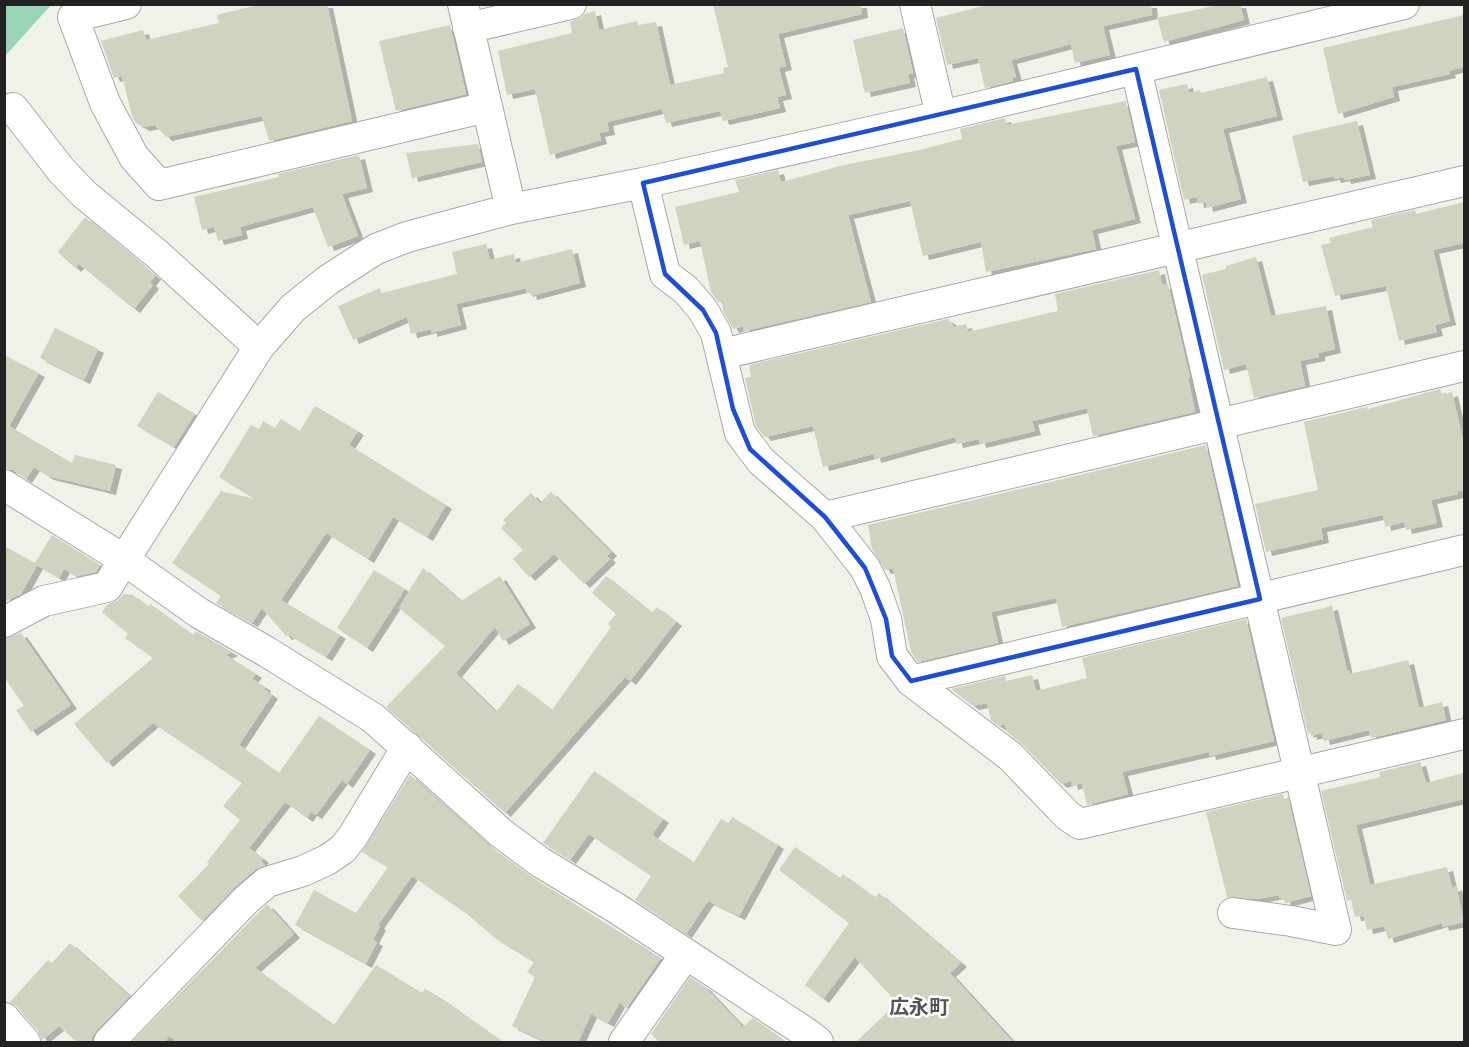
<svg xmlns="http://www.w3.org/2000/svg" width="1469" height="1047" font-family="Rubik,'Noto Sans JP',sans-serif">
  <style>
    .forest { fill: #99d5b6 }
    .building { fill: #cfd3c0; filter: url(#shadow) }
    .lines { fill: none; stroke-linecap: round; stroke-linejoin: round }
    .minor-casing { stroke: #a9a9a9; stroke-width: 32 }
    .minor { stroke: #fff; stroke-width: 30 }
    .marked { fill: none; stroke: #1d4ed8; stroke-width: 4.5; stroke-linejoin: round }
    .labels { text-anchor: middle; stroke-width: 5; stroke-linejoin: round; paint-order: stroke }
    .quarter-label { font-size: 20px; font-weight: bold; fill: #555; stroke: #fff }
  </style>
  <defs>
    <filter id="shadow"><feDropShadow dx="6" dy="4" stdDeviation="0" flood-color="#0004"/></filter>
  </defs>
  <rect width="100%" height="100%" fill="#eef2e8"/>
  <path class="forest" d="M5,4L51,5L5,56L4,5Z"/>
  <path class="building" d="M262,4H327L352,121L269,141L262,116L166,137L155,125L144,127L136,123L132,116L122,76L114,78L101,41L143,30L146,40L219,23L217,15Z
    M713,4H861L862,14L778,34L786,66L779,68L786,95L777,97L780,108L723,121L720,111L666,123L662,109L607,122L609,131L599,133L601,140L550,155L535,89L507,95L498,51L572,33L570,22L582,17L585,14L595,11L599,30L637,21L638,25L656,22L670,85L724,73L723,68L728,67Z
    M991,4H1151L1152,15L1103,26L1110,55L1075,63L1071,44L1011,60L1016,77L1013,78V81L985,88L978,58L947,65L936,18Z
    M1223,4H1240L1244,20L1164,42L1157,18Z
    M1464,15V67L1449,71L1450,74L1392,87L1394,97L1338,114L1323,48Z
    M450,25L466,94L396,111L379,41Z
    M903,28L913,73L908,74L910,83L865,93L853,40Z
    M1267,77L1277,116L1223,129L1241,199L1207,208L1206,202L1198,204L1197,197L1184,200L1159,90L1187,84L1189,93L1200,90L1201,93Z
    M1126,101L1135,142L1116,146L1135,219L1092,230L1096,249L986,272L981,242L923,256L910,201L848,215L871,302L744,331L743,326L733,329L723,311L722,302H718L711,292L700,241L684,245L675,207L739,192L735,180L778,170L781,182L844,165L915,151L962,139L960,129L1005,118L1007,125Z
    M1357,121L1370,175L1345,180L1344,177L1335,179L1334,176L1303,182L1292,136Z
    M478,144L482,162L412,178L406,153Z
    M359,155L367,188L342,194L358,236L328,247L313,207L240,227L242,235L218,241L214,227L202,230L194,197L279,177L278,174Z
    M1464,202V243L1433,250L1450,321L1435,325L1437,332L1399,341L1386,286L1335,296L1321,245L1331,243L1329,238L1373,227L1371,220L1415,210L1416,214Z
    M85,217L155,276L150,282L153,285L134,309L79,264L75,268L58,252Z
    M486,244L490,260L514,254L516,263L572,249L580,283L531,296L530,292L527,293L526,288L456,304L461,325L431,333V329L411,334L407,317L353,340L338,306L380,288L382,293L457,274L452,252Z
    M1256,257L1271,316L1326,306L1335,349L1319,353V357L1300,361L1305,386L1254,398L1246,364L1224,370L1202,275L1226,269V266Z
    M1159,270L1162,285L1168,284L1190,378H1188L1195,412L1093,436L1087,408L1032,421L1035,431L980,444L979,439L957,444L955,437L875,459L874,454L823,467L813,426L765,437L756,426L745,378L751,377L749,365L948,319L949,321H951L953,327L966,324L968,332L1058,311L1055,294Z
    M55,328L98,349L84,380L40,358Z
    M4,355L39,373L9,426L72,463L75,455L116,465L110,491L48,476L34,467L26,479L13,470L4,468Z
    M1440,389L1442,395L1452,392L1464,444V490L1457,491L1458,494L1431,500L1437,523L1406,530L1404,522L1385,527L1383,515L1321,528L1323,539L1266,552L1255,504L1318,490L1304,422L1367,407L1368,409Z
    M158,392L195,414L174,447L137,426Z
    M315,406L358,431L349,445L446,505L427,537L393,517L368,559L326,533L281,600L340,635L326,657L289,635L286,636L262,608L252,623L216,603L221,596L172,563L221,491L255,499L219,477L251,425L259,429L263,421L275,428L281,419L300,431Z
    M1206,445L1238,586L1062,627L1056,598L991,612L998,643L918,662L911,652L893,568L885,570L872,549L868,525Z
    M551,492L611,552L607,556L610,559L584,584L554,554L529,577L513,559L523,550L501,528L506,523L503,520L531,493L540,503Z
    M52,535L100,565L96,572L77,576L64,569L59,578L37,565L21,594L4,602V546L35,563Z
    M423,568L461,601L500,576L530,624L503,641L495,627L456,673L496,712L518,684L552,710L611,627L608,624L616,614L592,593L606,576L652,613L657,607L676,622L630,681L625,677L505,813L386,707L445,646L399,608Z
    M374,570L405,589L367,648L337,628Z
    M123,594L133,595L148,607L150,604L193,635L196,631L232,652L226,655L256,674L252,679L265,687L264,689L272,695L239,745L279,773L319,716L370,750L347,784L342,780L316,815L311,812L307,818L285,802L249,848L263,859L261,861L265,865L256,869L236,886L202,921L178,896L209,864L207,862L240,820L223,806L242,783L153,723L107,763L74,724L153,658L125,638L128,634L102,612L108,604L117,601Z
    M1332,606L1347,671L1349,670L1350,674L1408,660L1419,708L1442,702L1446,720L1371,738L1369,730L1324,741L1322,733L1311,736V733L1308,734L1281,618Z
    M1246,619L1274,741L1210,756L1209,752L1122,772L1128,794L1091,804L1087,805L1082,783L1072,786L1071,781L1061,784L1022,744L1007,732L1005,724L999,726L991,720L987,703L973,706L951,689L1005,676L1006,681L1032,675L1036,691L1087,678L1082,658Z
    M21,633L71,705L31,732L16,710L24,706L4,677V639Z
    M1420,762L1426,783L1464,773V799L1356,825L1370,885L1447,867L1452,888L1456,886L1464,922L1443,927L1442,923L1388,939L1384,926L1367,930L1364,916L1355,917L1351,900L1347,901L1321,791L1380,777L1379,772Z
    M594,771L663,819L652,835L694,862L721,819L728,823L732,817L778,845L739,916L708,901L686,934L635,900L651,876L589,834L570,860L543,843Z
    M410,775L489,846L530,876L661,958L626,1009L620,1002L608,1023L591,1014L578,1042H546L512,1026L535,977L527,972L534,962L496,939L467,914L412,876L378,925L380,926L373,940L377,942L366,964L295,925L314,890L356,913L388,867L362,852Z
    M1283,794L1284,799L1288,798L1311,896L1285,903L1284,898L1280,899L1279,895L1257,899L1227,897L1206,812Z
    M795,847L840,878L843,874L872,896L873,895L876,897L879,893L961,963L950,973L1013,1042H856L897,1003L855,957L823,999L805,985L849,923L779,870Z
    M267,904L294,934L255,968L334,1025L376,965L422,993L425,989L441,998L503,1042H178L169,1036L165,1042H132Z
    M70,943L130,996L97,1030L92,1037V1042H77L59,1026L42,1040L38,1031L17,1007L10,1002L48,960L52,963Z
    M690,977L705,987L743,1027L753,1018L786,1042H659L651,1034Z"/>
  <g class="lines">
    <defs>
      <path id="minor" d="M126,4L73,17L105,103L134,157L159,185L487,107
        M463,4L511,209
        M915,4L941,116
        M468,28L571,4
        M1136,69L1336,930L1291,921L1233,913
        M13,108L61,170L84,194L157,254L259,347
        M643,183L665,274L686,290L703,310L716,333L740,433L761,461L825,517L865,568L875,588L886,619L892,656L911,681L1010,756L1068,816L1080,824L1464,734
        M722,354L1464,181
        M4,485L123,559L199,613L267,652L373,718L501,833L540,862L616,908L808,1034L818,1042
        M825,517L1464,366
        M4,622L44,601L107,587L259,347L293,308L328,280L376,249L407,237L511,209L643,183L941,116L1404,4
        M911,681L1464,550
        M4,1018L25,1042
        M109,1042L247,899L267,882L303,871L327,860L343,849L353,836L407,747
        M624,1042L685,955"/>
    </defs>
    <use href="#minor" class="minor-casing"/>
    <use href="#minor" class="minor"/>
  </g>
  <path class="marked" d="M1136,69L1260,599L911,681L892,656L886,619L865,568L825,517L750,449L733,409L716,333L703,310L665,274L643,183Z"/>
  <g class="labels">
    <g class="quarter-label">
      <text x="919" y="1014">広永町</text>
    </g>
  </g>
  <rect width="1469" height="1047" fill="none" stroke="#222222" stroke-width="12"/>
</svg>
